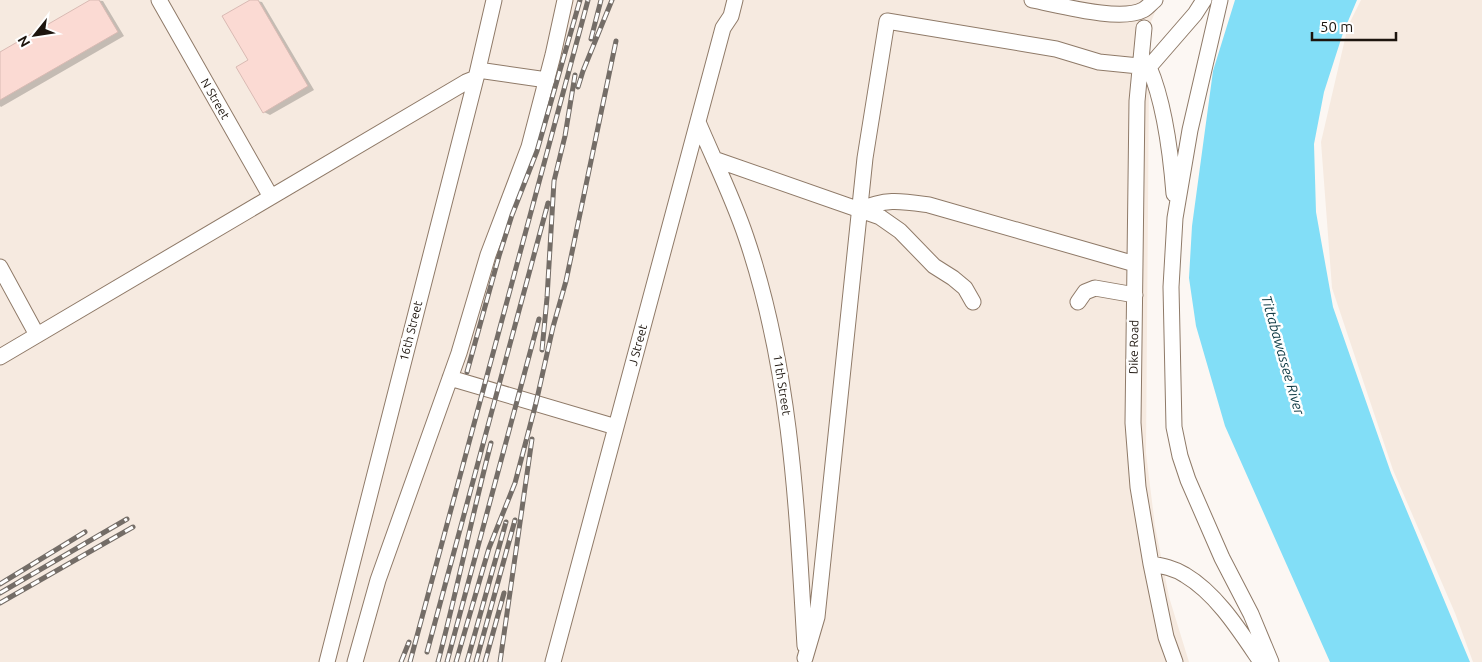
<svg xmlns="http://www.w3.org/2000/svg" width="1482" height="662" font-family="Ubuntu,sans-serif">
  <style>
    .built { fill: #f6eae0 }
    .water { fill: #82def7 }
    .shadow { fill: #0003 }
    .building { fill: #fbdad3; stroke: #d9bab3 }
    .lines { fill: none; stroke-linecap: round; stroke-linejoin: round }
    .minor-casing { stroke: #8f7a68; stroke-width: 17 }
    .minor { stroke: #fff; stroke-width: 15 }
    .rail-casing { stroke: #746d67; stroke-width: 5 }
    .rail { stroke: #fff; stroke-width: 3; stroke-dasharray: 9; stroke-linecap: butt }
    .labels { text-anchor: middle; stroke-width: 5; stroke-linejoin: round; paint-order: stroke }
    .street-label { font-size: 12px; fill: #1d150e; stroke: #fff }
    .water-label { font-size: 14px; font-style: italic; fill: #0e3a44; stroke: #fff }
  </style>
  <rect width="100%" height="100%" fill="#fcf7f3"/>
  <path class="built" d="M0,0H1160L1151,22L1147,51L1155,70L1149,83L1146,453L1155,526L1169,597L1189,662H0Z
    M1361,0H1482V662H1473L1455,613L1393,470L1332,288L1321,142L1348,26Z"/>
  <path class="water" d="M1235,0H1357L1343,33L1324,92L1314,144L1316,212L1333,307L1391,473L1470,662H1330L1225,426L1196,326L1189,278L1192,226L1213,71Z"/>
  <path class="shadow" d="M93,0L103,1L124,36L1,107L0,106V54Z
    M252,0L262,2L314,90L270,115L264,112L250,60Z"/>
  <path class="building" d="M90,0H99L118,32L0,100V52Z
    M250,0H258L308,86L263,113L236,67L248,60L222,16Z"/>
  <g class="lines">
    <defs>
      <path id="minor" d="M159,0L271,197
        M1032,0C1059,5 1120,22 1143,10C1147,8 1151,3 1155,0
        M1220,0L1190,130L1175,218L1171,287L1174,427L1180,456L1188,480L1222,558L1251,614L1271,662
        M1144,28L1137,101L1133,423L1138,487L1151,564L1166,637L1175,662
        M478,70L547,80
        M698,122C714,160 733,198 746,237C791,369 797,508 805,646
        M714,159L880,217L900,231L934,266L953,278L965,288L973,302
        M1174,194C1171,156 1164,102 1149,67L1195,14L1204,0
        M859,210C886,198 901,201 929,205L1135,264
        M0,267L37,335
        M1078,302L1085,292L1095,288L1135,295
        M0,357L466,82L476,78
        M450,378L616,427
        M1151,564C1163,566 1174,568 1185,575C1217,594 1240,631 1261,662
        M805,658L817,617L865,158L887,21L1056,49L1099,62L1149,67
        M327,662L476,78L494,0
        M355,662L378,580L459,353L488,255L529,147L553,55L565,0
        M553,662L723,28L731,16L735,0"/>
    </defs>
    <use href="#minor" class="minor-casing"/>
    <use href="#minor" class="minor"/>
    <defs>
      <path id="rail" d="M591,39L601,0
        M578,87L583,71L612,0
        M542,350L547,298L554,181L565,136L575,75
        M467,372L499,256L512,215L537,151L580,0
        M0,584L85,532
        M0,593L127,519
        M0,603L133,527
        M427,652L548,203
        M401,662L409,642
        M410,662L588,0
        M438,662C457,590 472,516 491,443
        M447,662L539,319
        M456,662L489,548L515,483L536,403L553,327L566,281L616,41
        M467,662L506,522
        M476,662L515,520
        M485,662L504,593
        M500,662L532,439"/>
    </defs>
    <use href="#rail" class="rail-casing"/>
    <use href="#rail" class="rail"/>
  </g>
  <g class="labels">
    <g class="street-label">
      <text transform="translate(215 99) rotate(60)" y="4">N Street</text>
      <text transform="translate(411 331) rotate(-76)" y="4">16th Street</text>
      <text transform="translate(638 345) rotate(-75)" y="4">J Street</text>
      <text transform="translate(1134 347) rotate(-89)" y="4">Dike Road</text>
      <text transform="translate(782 385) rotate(81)" y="4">11th Street</text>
    </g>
    <g class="water-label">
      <text transform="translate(1283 355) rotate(74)" y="5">Tittabawassee River</text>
    </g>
  </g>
  <g transform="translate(35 35) rotate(240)" stroke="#ffffff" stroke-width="4" paint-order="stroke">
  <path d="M0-4L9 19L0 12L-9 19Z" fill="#1d150e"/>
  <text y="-8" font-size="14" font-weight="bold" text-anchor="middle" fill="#1d150e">N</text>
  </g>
  <path d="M1312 32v8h84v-8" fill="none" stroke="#1d150e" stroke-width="2.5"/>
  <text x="1320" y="32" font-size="15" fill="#1d150e" stroke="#ffffff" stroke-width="4" paint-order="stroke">50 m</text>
</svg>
